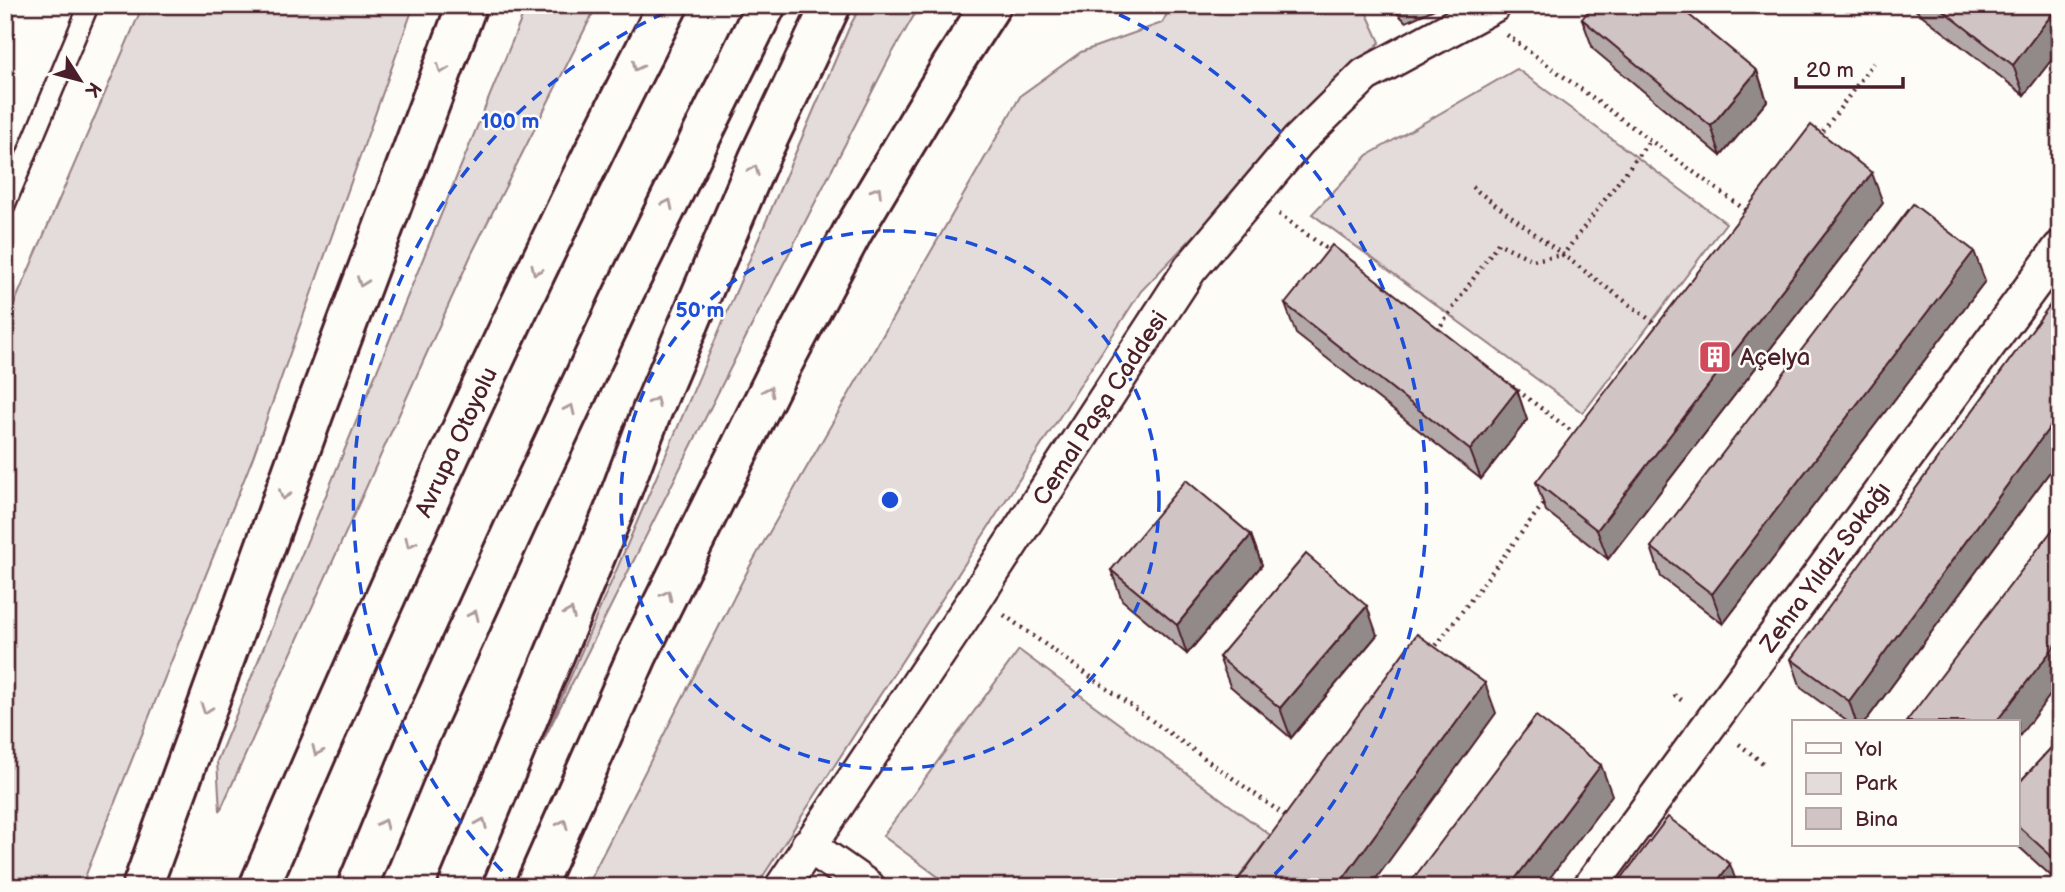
<svg xmlns="http://www.w3.org/2000/svg" width="2065" height="892" font-family="'Balsamiq Sans',sans-serif">
  <style>
    .green { fill: #e3dcda; stroke: #967e82; stroke-width: 2 }
    .lines { fill: none; stroke-linecap: round; stroke-linejoin: round }
    .lane-casing { stroke: #4a1f2b; stroke-width: 23 }
    .street-casing { stroke: #4a1f2b; stroke-width: 38 }
    .highway-casing { stroke: #4a1f2b; stroke-width: 44 }
    .path { stroke: #4a1f2b; stroke-width: 4.5; stroke-dasharray: 2 5; stroke-linecap: butt }
    .lane { stroke: #fdfcf7; stroke-width: 18 }
    .street { stroke: #fdfcf7; stroke-width: 33 }
    .highway { stroke: #fdfcf7; stroke-width: 38 }
    .wall { fill: #b3a9a9; stroke: #4a1f2b; stroke-width: 2 }
    .shaded-wall { fill: #928a89; stroke: #4a1f2b; stroke-width: 2 }
    .building { fill: #d0c5c4; stroke: #4a1f2b; stroke-width: 2 }
    .oneway { stroke: #ac999b }
    .ring { fill: none; stroke: #1d4ed8; stroke-width: 3.5; stroke-dasharray: 12 9 }
    .labels { text-anchor: middle; stroke-width: 5; stroke-linejoin: round; paint-order: stroke }
    .poi-label { font-size: 24px; fill: #4a1f2b; stroke: #fdfcf7; text-anchor: start }
    .street-label { font-size: 24px; fill: #4a1f2b; stroke: #fdfcf7 }
    .centre { fill: #1d4ed8; stroke: #fdfcf7; stroke-width: 3.5 }
    .ring-label { font-size: 21px; text-anchor: middle; font-weight: bold; fill: #1d4ed8; stroke: #fdfcf7; stroke-width: 5; stroke-linejoin: round; paint-order: stroke }
  </style>
  <rect width="100%" height="100%" fill="#fdfcf7"/>
  <filter id="ink" filterUnits="userSpaceOnUse"><feTurbulence type="fractalNoise" baseFrequency=".0143" numOctaves="2"/><feDisplacementMap in="SourceGraphic" scale="14" xChannelSelector="R" yChannelSelector="G"/><feConvolveMatrix kernelMatrix="1 2 1 2 8 2 1 2 1" color-interpolation-filters="sRGB"/></filter>
  <g filter="url(#ink)">
    <path class="green" d="M143,5H414L253,457L81,887H5V325Z
      M527,5H597L472,253L220,811L217,761Z
      M861,5H920L890,57L752,325L543,741L849,28Z
      M1172,5H1363L1380,42L1141,291L756,887H586L750,566L1021,95L1081,52L1162,23Z
      M1517,69L1726,223L1583,413L1312,214L1368,155Z
      M1019,650L1270,835L1232,887H952L883,836Z"/>
    <g class="lines">
      <defs>
        <path id="lane" d="M5,206L89,5"/>
        <path id="street" d="M808,845L868,887
          M782,887L977,596L1190,269L1298,141L1365,75L1494,5
          M1590,887L2060,248"/>
        <path id="highway" d="M142,887L314,412L467,5
          M259,887C386,589 520,293 668,5
          M357,887L419,737L515,526L623,295L766,5
          M458,887L614,511L652,411L759,158L831,5
          M535,887L637,656L775,378L853,231L951,67L991,5"/>
      </defs>
      <use href="#lane" class="lane-casing"/>
      <use href="#street" class="street-casing"/>
      <use href="#highway" class="highway-casing"/>
      <path class="path" d="M1507,35L1748,212
        M1819,137L1873,63
        M1472,187L1661,328
        M2057,196L2060,198
        M1279,214L1331,252
        M1437,331L1498,243L1533,260L1563,255L1650,140
        M1501,378L1578,436
        M1004,615L1287,817
        M1432,651L1547,499
        M1674,695L1684,702
        M1739,744L1764,764"/>
      <use href="#lane" class="lane"/>
      <use href="#street" class="street"/>
      <use href="#highway" class="highway"/>
    </g>
    <path class="wall" d="M1389,5H1443L1406,22Z
      M1909,5H2059L2060,49L2024,95Z
      M1582,19L1757,71L1767,101L1721,156L1593,49Z
      M1883,203L1608,559L1546,511L1536,482Z
      M1985,281L1723,624L1661,577L1651,547Z
      M1285,304L1517,390L1527,420L1481,479L1296,334Z
      M2060,312V458L1865,722H1848L1801,688L1791,659Z
      M1251,535L1262,565L1187,654L1122,600L1111,570Z
      M1377,635L1291,738L1230,686L1219,657Z
      M2060,738V884L2017,845L2018,784Z"/>
    <path class="shaded-wall" d="M2059,5L2060,49L2024,95L2013,65Z
      M1757,71L1767,101L1721,156L1711,126Z
      M1872,173L1883,203L1608,559L1597,530Z
      M1974,251L1985,281L1723,624L1712,594Z
      M1517,390L1527,420L1481,479L1470,450Z
      M2060,413V458L1865,722H1856L1849,701Z
      M1251,535L1262,565L1187,654L1177,625Z
      M1367,606L1377,635L1291,738L1280,708Z
      M2060,639V682L2018,738V722H1996Z
      M1485,683L1496,713L1370,887H1337Z
      M1601,765L1612,795L1543,887H1509Z
      M1730,864L1738,887H1713Z"/>
    <path class="building" d="M1593,5H1677L1757,71L1711,126L1582,19Z
      M1936,5H2059L2013,65Z
      M1811,125L1872,173L1597,530L1536,482Z
      M1913,204L1974,251L1712,594L1651,547Z
      M1332,245L1517,390L1470,450L1285,304Z
      M2050,305L2060,312V413L1849,701L1791,659Z
      M1186,480L1251,535L1177,625L1111,570Z
      M2060,520V639L1996,722H1906Z
      M1306,554L1367,606L1280,708L1219,657Z
      M1417,634L1485,683L1337,887H1233Z
      M1536,716L1601,765L1509,887H1407Z
      M2060,738V864L2018,826V784Z
      M1668,817L1730,864L1713,887H1615Z"/>
    <defs><path id="oneway-chevron" d="M-2-3.5L2.5 0L-2 3.5" fill="none" stroke-width="1.6" stroke-linecap="round" stroke-linejoin="round" transform="scale(1.75)"/></defs>
    <g class="oneway">
      <use href="#oneway-chevron" transform="translate(637 66) rotate(117)"/>
      <use href="#oneway-chevron" transform="translate(442 69) rotate(110)"/>
      <use href="#oneway-chevron" transform="translate(754 170) rotate(-67)"/>
      <use href="#oneway-chevron" transform="translate(877 191) rotate(-59)"/>
      <use href="#oneway-chevron" transform="translate(668 204) rotate(-64)"/>
      <use href="#oneway-chevron" transform="translate(536 270) rotate(115)"/>
      <use href="#oneway-chevron" transform="translate(362 282) rotate(110)"/>
      <use href="#oneway-chevron" transform="translate(769 391) rotate(-64)"/>
      <use href="#oneway-chevron" transform="translate(655 402) rotate(-67)"/>
      <use href="#oneway-chevron" transform="translate(570 409) rotate(-65)"/>
      <use href="#oneway-chevron" transform="translate(284 495) rotate(110)"/>
      <use href="#oneway-chevron" transform="translate(410 543) rotate(115)"/>
      <use href="#oneway-chevron" transform="translate(667 595) rotate(-64)"/>
      <use href="#oneway-chevron" transform="translate(570 613) rotate(-67)"/>
      <use href="#oneway-chevron" transform="translate(474 615) rotate(-66)"/>
      <use href="#oneway-chevron" transform="translate(206 709) rotate(110)"/>
      <use href="#oneway-chevron" transform="translate(317 751) rotate(114)"/>
      <use href="#oneway-chevron" transform="translate(482 823) rotate(-67)"/>
      <use href="#oneway-chevron" transform="translate(383 824) rotate(-67)"/>
      <use href="#oneway-chevron" transform="translate(563 824) rotate(-66)"/>
    </g>
  </g>
  <g class="ring">
    <circle cx="890" cy="500" r="269"/>
    <path d="M517 886A537 537 0 0 1 680 6M1100 6A537 537 0 0 1 1263 886"/>
  </g>
  <defs>
    <symbol id="building-square" viewBox="-11 -11 22 22"><rect x="-9" y="-9" width="18" height="18" rx="4" fill="#d1495b" stroke="#fdfcf7"/><path d="M-4-6H4V6H1V3H-1V6H-4ZM-2.5-4.3h1.7v1.8h-1.7ZM.8-4.3h1.7v1.8H.8ZM-2.5-1h1.7V.8h-1.7ZM.8-1h1.7V.8H.8Z" fill="#fff"/></symbol>
  </defs>
  <g fill-rule="evenodd">
    <use href="#building-square" x="1696" y="338" width="38" height="38"/>
  </g>
  <g class="labels">
    <g class="poi-label">
      <text x="1740" y="365">Açelya</text>
    </g>
    <g class="street-label">
      <text transform="translate(1100 408) rotate(-57)" y="8">Cemal Paşa Caddesi</text>
      <text transform="translate(456 442) rotate(-65)" y="8">Avrupa Otoyolu</text>
      <text transform="translate(1825 567) rotate(-54)" y="8">Zehra Yıldız Sokağı</text>
    </g>
  </g>
  <circle cx="890" cy="500" r="10" class="centre"/>
  <g class="ring-label">
    <text x="510" y="128">100 m</text>
    <text x="700" y="317">50 m</text>
  </g>
  <rect width="2065" height="892" fill="none" stroke="#fdfcf7" stroke-width="28"/>
  <rect x="14" y="14" width="2037" height="864" fill="none" stroke="#4a1f2b" stroke-width="2.5" filter="url(#ink)"/>
  <rect x="1792" y="720" width="228" height="126" fill="#fdfcf7" stroke="#b5a4a5" stroke-width="2"/>
  <rect x="1806" y="743" width="35" height="10" fill="#fdfcf7" stroke="#b5a4a5" stroke-width="2"/>
  <text x="1855" y="756" font-size="21" fill="#4a1f2b">Yol</text>
  <rect x="1806" y="773" width="35" height="21" fill="#e3dcda" stroke="#b5a4a5" stroke-width="2"/>
  <text x="1855" y="790" font-size="21" fill="#4a1f2b">Park</text>
  <rect x="1806" y="808" width="35" height="21" fill="#d0c5c4" stroke="#b5a4a5" stroke-width="2"/>
  <text x="1855" y="826" font-size="21" fill="#4a1f2b">Bina</text>
  <g transform="translate(80 80) rotate(126)" stroke="#fdfcf7" stroke-width="5" paint-order="stroke">
  <path d="M0-5L12 26L0 18L-12 26Z" fill="#4a1f2b"/>
  <text y="-10" font-size="19" font-weight="bold" text-anchor="middle" fill="#4a1f2b">K</text>
  </g>
  <path d="M1796 77v10h107v-10" fill="none" stroke="#4a1f2b" stroke-width="3.5"/>
  <text x="1806" y="77" font-size="21" fill="#4a1f2b" stroke="#fdfcf7" stroke-width="5" paint-order="stroke">20 m</text>
</svg>
